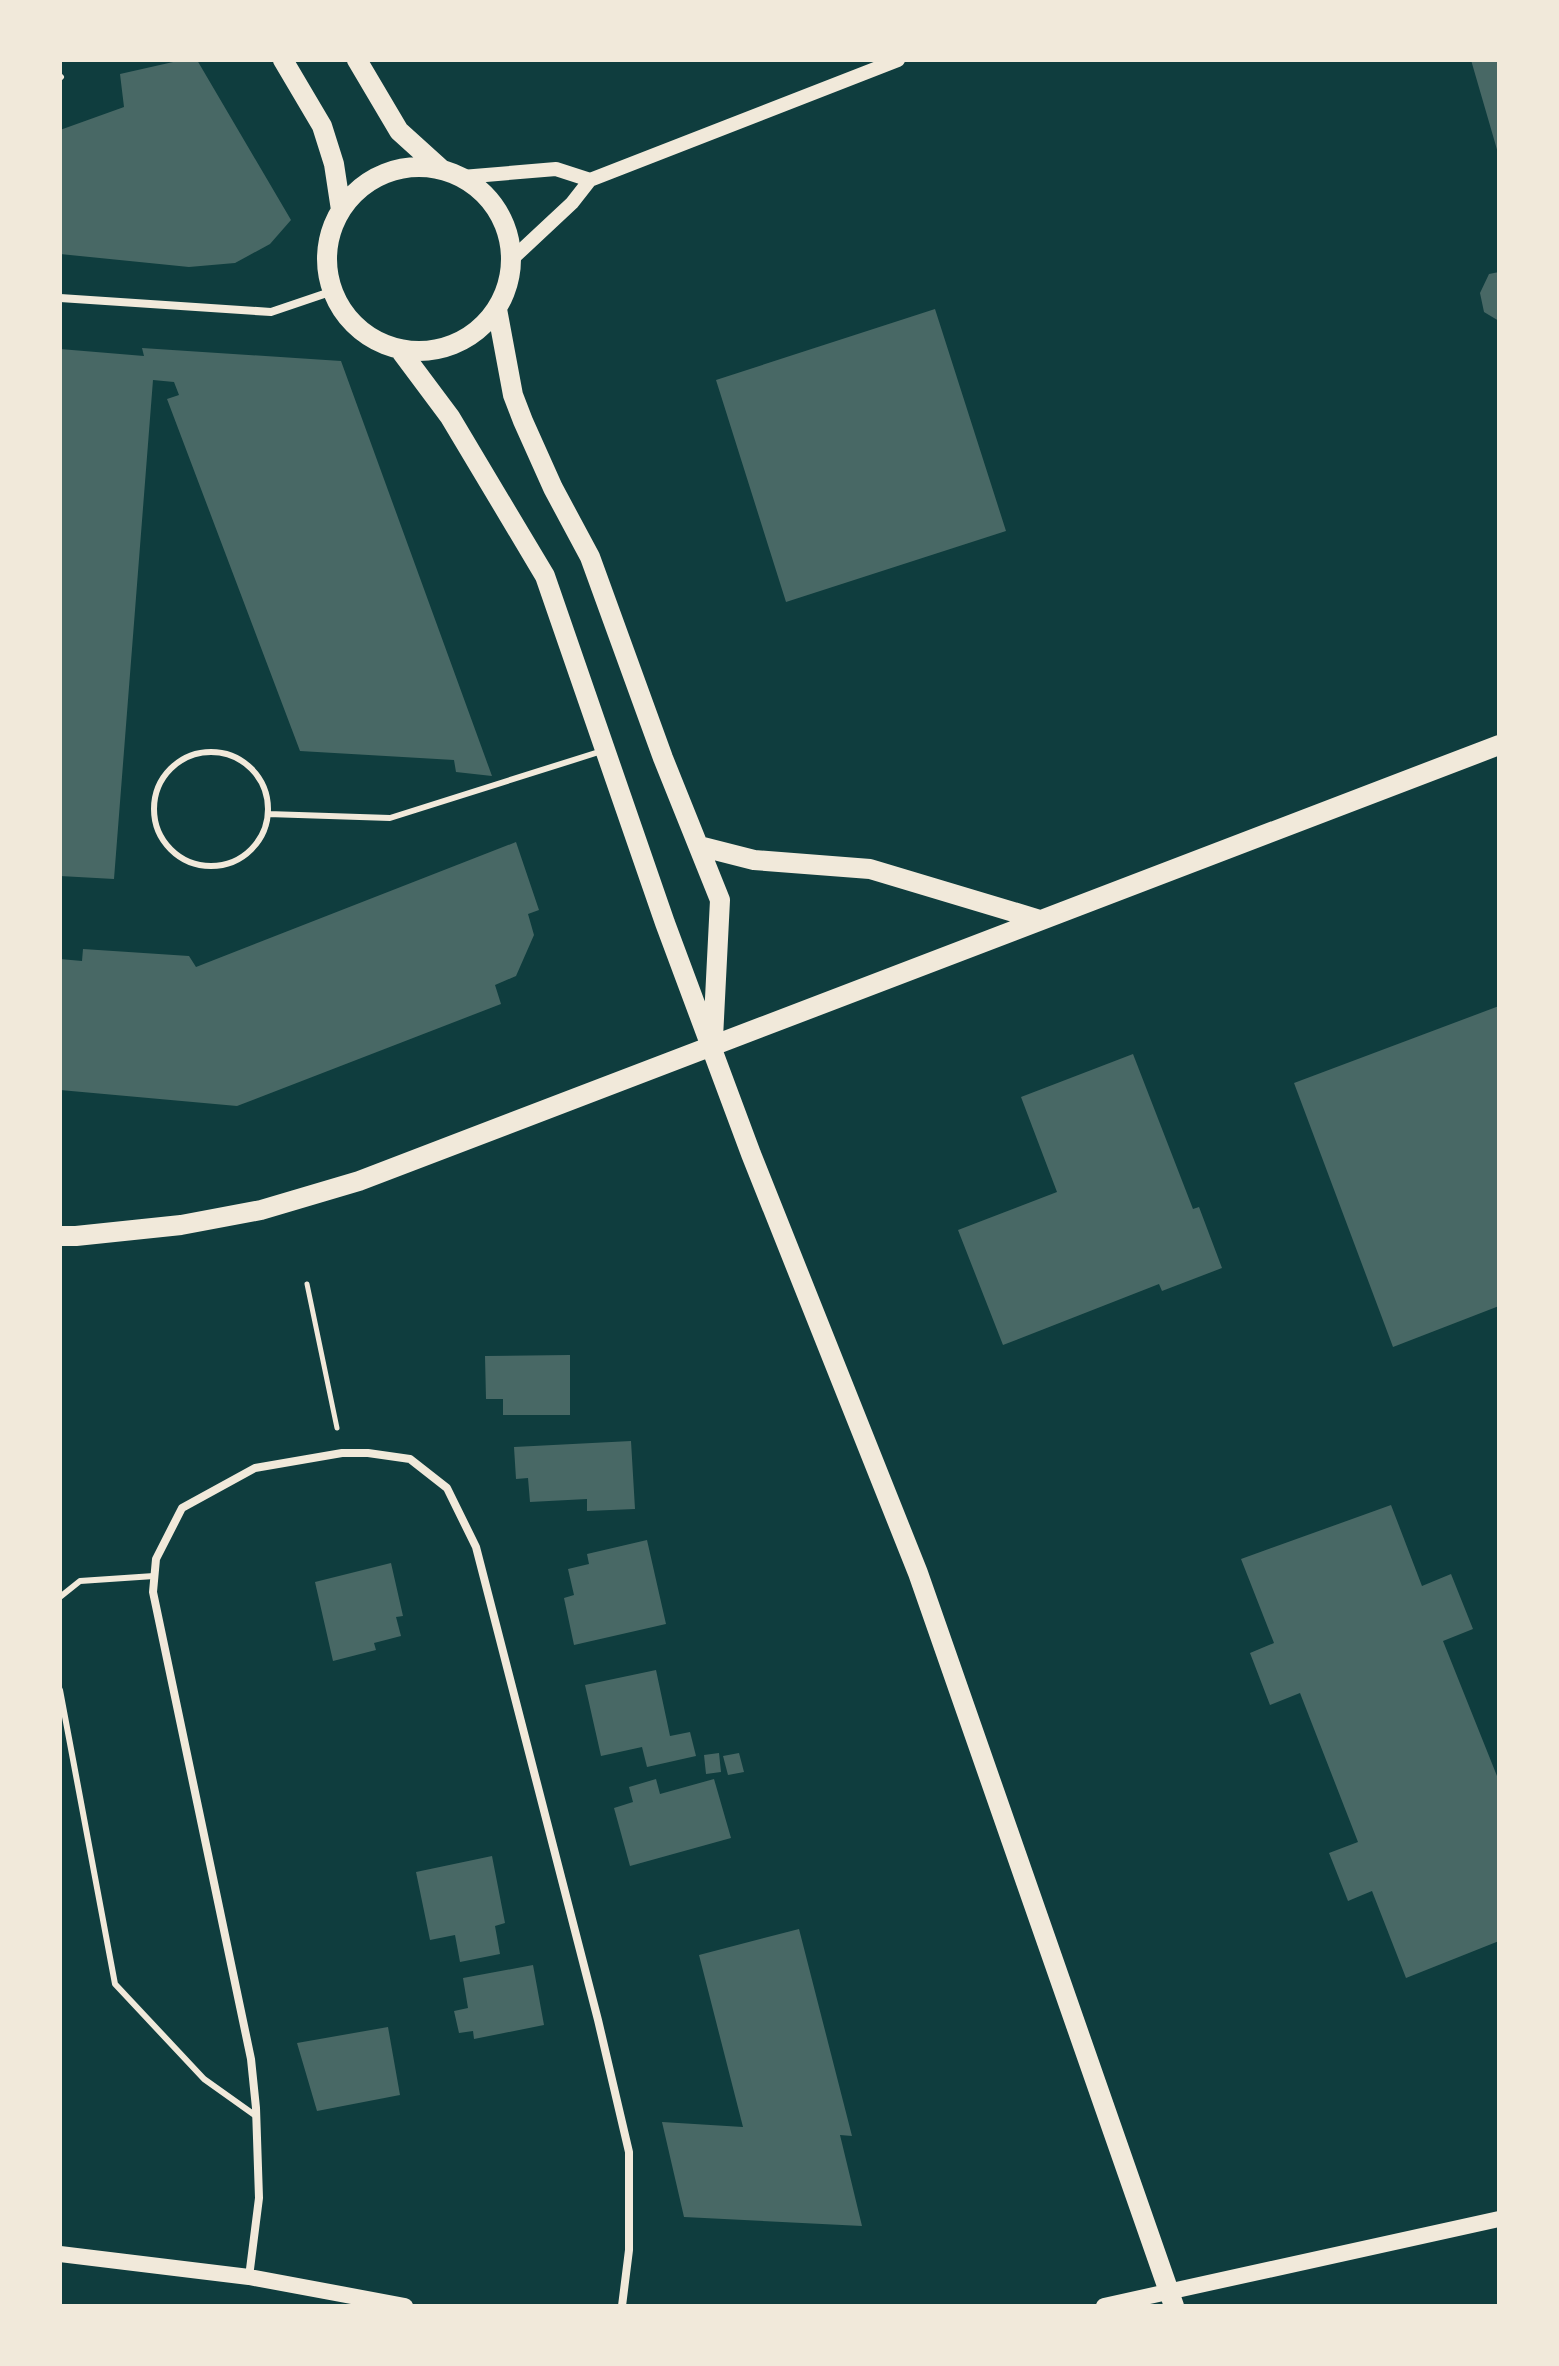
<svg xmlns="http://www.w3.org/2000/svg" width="1559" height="2366" font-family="'Fira Sans Condensed',sans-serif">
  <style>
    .building { fill: #486865 }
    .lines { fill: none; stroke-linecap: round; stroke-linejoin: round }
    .path { stroke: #f1e9da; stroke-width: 5 }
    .service { stroke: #f1e9da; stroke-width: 6 }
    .minor { stroke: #f1e9da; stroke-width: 8 }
    .tertiary { stroke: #f1e9da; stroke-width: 14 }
    .secondary { stroke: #f1e9da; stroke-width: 16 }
    .primary { stroke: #f1e9da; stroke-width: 20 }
  </style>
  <rect width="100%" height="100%" fill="#0f3d3e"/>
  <path class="building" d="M182,60H197L291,220L270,244L235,263L189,267L60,254V130L124,107L120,74Z
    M1471,60H1499V153H1498Z
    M1499,272V321L1484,312L1480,293L1489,274Z
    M935,309L1006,531L786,602L716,380Z
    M142,348L341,361L492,776L456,772L454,760L300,751L167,399L179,395L174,382L153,380L114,879L60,876V349L144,356Z
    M516,842L539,910L528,914L534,935L516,976L495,985L501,1004L237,1106L60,1090V959L82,961L83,949L189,956L196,967Z
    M1499,1006V1306L1393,1347L1294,1083Z
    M1133,1054L1193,1209L1199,1207L1222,1268L1162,1291L1159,1284L1003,1345L958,1230L1057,1192L1021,1097Z
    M570,1355V1415H503V1399H486L485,1356Z
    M631,1441L635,1509L587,1511V1499L530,1502L528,1478L516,1479L514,1447Z
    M1391,1505L1422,1586L1451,1574L1473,1629L1443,1641L1499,1781V1941L1406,1978L1372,1891L1348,1901L1329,1853L1358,1842L1300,1693L1270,1705L1250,1653L1274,1643L1241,1559Z
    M647,1540L666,1624L574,1645L564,1598L574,1595L568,1569L589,1564L587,1554Z
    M391,1563L403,1616L396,1617L401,1636L374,1643L376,1650L333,1661L315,1582Z
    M656,1670L670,1736L690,1732L696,1756L647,1767L642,1747L601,1756L585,1685Z
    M719,1753L721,1772L706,1774L704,1755Z
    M739,1753L744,1772L728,1775L723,1756Z
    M656,1779L660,1794L714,1779L731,1838L630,1866L614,1808L633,1802L629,1787Z
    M492,1856L505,1923L495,1926L500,1954L460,1962L455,1935L430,1940L416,1872Z
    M799,1929L852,2136L840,2135L862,2226L684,2217L662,2122L743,2127L699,1955Z
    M533,1965L544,2025L474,2039L473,2031L459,2033L454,2011L468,2008L463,1978Z
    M388,2027L400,2095L317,2111L297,2043Z"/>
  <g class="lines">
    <path class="path" d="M307,1284L337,1428"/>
    <path class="service" d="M60,78L61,77
      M154 809a57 57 0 1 1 114 0a57 57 0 1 1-114 0Z
      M268,814L390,818L602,751
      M60,1597L80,1581L154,1576
      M60,1690L115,1984L204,2079L256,2116"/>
    <path class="minor" d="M60,298L271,312L333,291
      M249,2277L259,2198L256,2108L251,2059L153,1592L156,1559L182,1508L255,1468L342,1453H368L410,1459L447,1488L476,1547L598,2020L629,2152V2250L622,2306"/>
    <path class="tertiary" d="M462,177L556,169L590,180
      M512,259L572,203L590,180L898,60"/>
    <path class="secondary" d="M60,2254L249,2277L405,2306
      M1104,2306L1499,2219"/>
    <path class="primary" d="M283,60L322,126L334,164L341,210
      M357,60L399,131L441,169
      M327 259a92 92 0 1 1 184 0a92 92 0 1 1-184 0Z
      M497,309L513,395L523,421L553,488L590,557L663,758L720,900L713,1038
      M400,350L450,417L545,576L665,923L751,1154L918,1573L1174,2306
      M699,846L754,860L870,869L1040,920
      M60,1236H76L181,1225L261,1210L359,1181L1499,745"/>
  </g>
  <rect width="1559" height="2366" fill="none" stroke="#f1e9da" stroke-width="124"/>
</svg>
